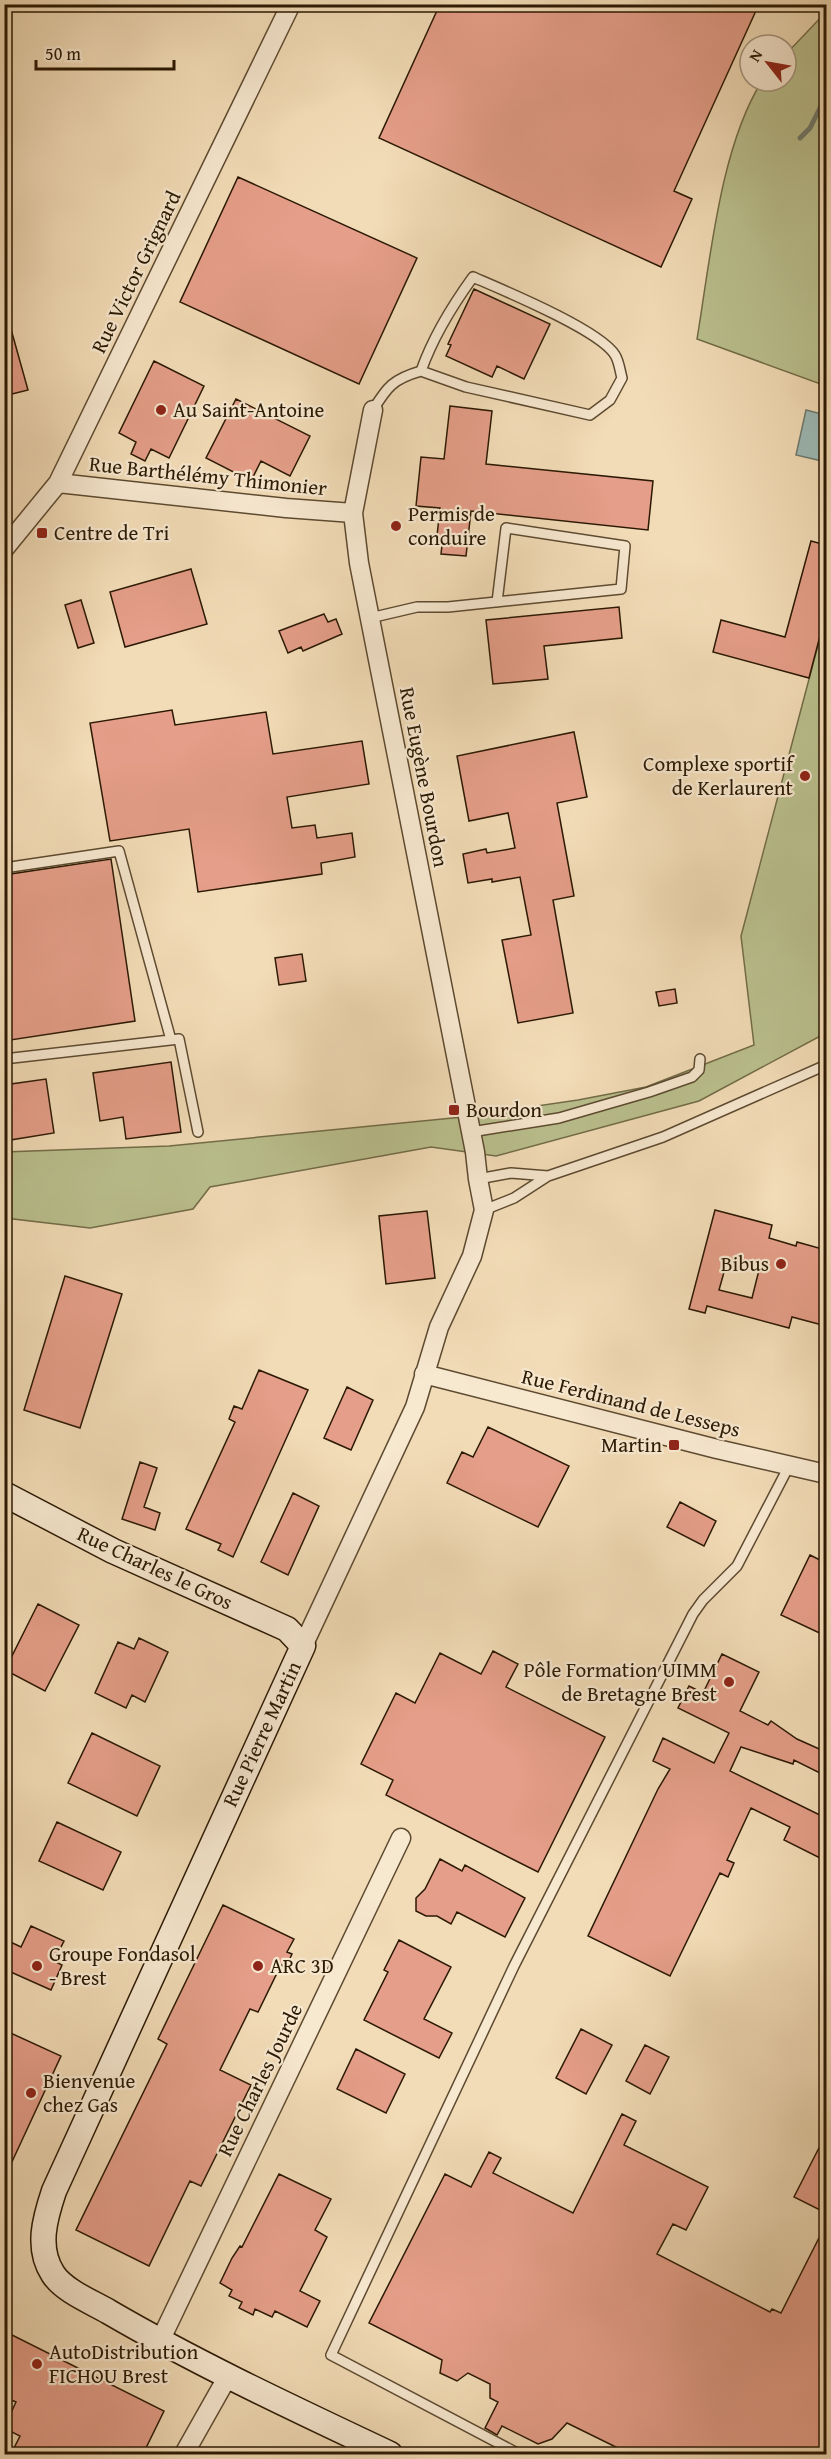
<svg xmlns="http://www.w3.org/2000/svg" width="831" height="2459" font-family="'Gentium Book Plus',serif">
  <style>
    .green { fill: #bac08e; stroke: #726c48; stroke-width: 1.5 }
    .water { fill: #9dbab6; stroke: #6f7a6e; stroke-width: 1.5 }
    .lines { fill: none; stroke-linecap: round; stroke-linejoin: round }
    .stream { stroke: #6f7a6e; stroke-width: 5 }
    .building { fill: #e59e89; stroke: #2b1903; stroke-width: 1.5; fill-rule: evenodd }
    .lane-casing { stroke: #5d4a30; stroke-width: 12 }
    .street-casing { stroke: #5d4a30; stroke-width: 21 }
    .secondary-casing { stroke: #2b1903; stroke-width: 27 }
    .lane { stroke: #f7e8d0; stroke-width: 9 }
    .street { stroke: #f7e8d0; stroke-width: 18 }
    .secondary { stroke: #f7e8d0; stroke-width: 24 }
    .poi-dot { fill: #8f2418; stroke: #f7e8d0; stroke-width: 2 }
    .labels { text-anchor: middle; stroke-width: 4.5; stroke-linejoin: round; paint-order: stroke }
    .street-label { font-size: 21px; fill: #2b1903; stroke: #f7e8d0 }
    .poi-label { font-size: 21px; fill: #2b1903; stroke: #f7e8d0; text-anchor: start }
  </style>
  <rect width="100%" height="100%" fill="#f2dcb7"/>
  <filter id="stains"><feTurbulence type="fractalNoise" baseFrequency=".00333" numOctaves="4"/><feColorMatrix values="0 0 0 0 .2 0 0 0 0 .09 0 0 0 0 .02 0 0 0 .5 -.17"/></filter>
  <radialGradient id="worn" r=".72"><stop offset=".6" stop-color="#630" stop-opacity="0"/><stop offset="1" stop-color="#630" stop-opacity=".3"/></radialGradient>
  <path class="green" d="M826,12V386L697,339C710,262 720,147 762,81H786V54Z
    M826,615V1033L699,1101L496,1156L431,1147L210,1187L193,1209L90,1228L5,1218L4,1152L169,1146L463,1117L578,1100L646,1087L754,1045L741,936Z"/>
  <path class="water" d="M806,410L826,415V462L796,455Z"/>
  <g class="lines">
    <path class="stream" d="M800,138L810,128L826,96"/>
  </g>
  <path class="building" d="M440,4H759L674,191L692,199L661,267L379,138Z
    M238,177L417,258L359,384L180,302Z
    M474,289L550,324L524,379L497,366L492,377L446,356L451,345L448,344Z
    M9,322L28,390L4,396V323Z
    M154,361L204,386L169,458L151,449L145,461L131,454L136,442L119,433Z
    M236,399L310,436L290,476L261,461L251,481L206,458Z
    M450,406L492,411L486,464L653,481L648,530L471,511L466,556L441,554L443,536H437L440,508L416,506L421,457L444,459Z
    M811,541L826,545V613L809,678L713,652L721,620L785,637Z
    M191,569L207,624L125,647L110,592Z
    M81,600L94,643L78,648L65,605Z
    M619,607L622,638L544,646L548,679L493,684L486,620Z
    M324,614L328,622L336,619L342,634L303,651L301,647L288,653L279,631Z
    M172,710L175,725L266,712L273,754L362,741L369,784L287,797L292,828L315,825L317,838L352,833L355,857L321,863L322,874L198,892L189,829L110,841L90,723Z
    M574,732L587,797L557,803L574,896L553,900L573,1013L518,1023L502,940L531,935L520,877L492,882V879L468,883L463,854L486,849L487,853L515,848L508,813L469,821L457,756Z
    M111,859L135,1021L4,1041V875Z
    M302,954L306,981L279,985L275,958Z
    M675,989L677,1003L659,1006L656,992Z
    M171,1062L181,1132L126,1139L123,1117L100,1121L93,1073Z
    M46,1079L54,1133L4,1141V1085Z
    M715,1210L772,1225L769,1238L796,1246L797,1242L826,1250V1326L792,1317L789,1328L707,1306L705,1313L689,1309ZM728,1258L760,1266L752,1298L719,1290Z
    M427,1211L435,1278L386,1284L379,1216Z
    M65,1276L122,1294L80,1428L24,1410Z
    M259,1370L308,1390L233,1557L218,1550L221,1544L186,1529L235,1422L229,1419L234,1406L242,1409Z
    M347,1387L373,1400L351,1450L324,1438Z
    M488,1427L569,1466L538,1527L447,1483L462,1452L473,1457Z
    M140,1462L157,1468L144,1507L160,1513L155,1530L122,1519Z
    M293,1493L319,1506L288,1575L261,1562Z
    M680,1502L716,1521L704,1546L667,1527Z
    M810,1555L826,1563V1636L781,1615Z
    M38,1604L79,1625L45,1691L5,1670Z
    M139,1638L168,1652L145,1702L132,1695L126,1708L95,1693L118,1642L134,1649Z
    M493,1651L518,1664L506,1687L605,1737L538,1872L386,1795L393,1780L361,1764L396,1693L415,1703L440,1653L481,1674Z
    M722,1654L759,1672L740,1711L768,1725L771,1721L797,1739L826,1752V1776L794,1760L793,1764L741,1747L730,1771L826,1818V1861L784,1840L790,1827L751,1808L727,1860L734,1863L728,1877L720,1873L670,1976L588,1936L658,1789L670,1769L653,1761L663,1738L714,1763L729,1733L678,1708L689,1686L703,1693Z
    M92,1733L160,1766L137,1816L68,1783Z
    M57,1822L121,1852L103,1890L39,1861Z
    M440,1859L462,1871L465,1865L525,1898L505,1937L457,1912L451,1924L437,1916H426L416,1911V1898L425,1889Z
    M223,1905L294,1939L287,1952L292,1954L286,1967L281,1965L258,2012L250,2009L220,2070L251,2085L201,2186L190,2181L149,2266L76,2230L167,2044L158,2039Z
    M31,1926L64,1941L54,1961L62,1965L51,1990L4,1969V1939L21,1947Z
    M399,1940L451,1967L424,2019L452,2033L439,2058L364,2020L388,1972L384,1970Z
    M581,2029L612,2045L586,2094L556,2078Z
    M4,2030L61,2056L4,2179Z
    M645,2045L669,2057L650,2094L626,2081Z
    M356,2049L405,2074L386,2113L337,2089Z
    M622,2114L636,2121L624,2145L708,2187L686,2230L673,2224L657,2254L770,2312L772,2309L781,2313L826,2224V2454H630L567,2423L552,2439L538,2444L502,2426L497,2435L485,2428L498,2402L490,2398V2384L468,2373L457,2381L440,2373L442,2360L369,2323L445,2174L471,2187L489,2152L501,2158L493,2173L573,2213Z
    M826,2134V2213L794,2197Z
    M279,2174L331,2199L315,2230L327,2237L300,2291L320,2301L307,2327L275,2311L272,2317L255,2309L253,2315L239,2308L242,2302L229,2296L232,2290L220,2283L232,2258L240,2246L242,2247Z
    M4,2331L164,2411L143,2454H11L20,2436L4,2428L16,2402L4,2397Z"/>
  <g class="lines">
    <defs>
      <path id="lane" d="M373,410C387,387 393,379 421,371C433,337 452,306 473,277C503,290 600,330 615,355C619,361 620,371 622,378L610,400L590,415L466,387L421,371
        M370,618L417,607H448L621,589L625,546L506,528L497,602
        M4,868L119,851L171,1040
        M4,1059L179,1039L198,1132
        M471,1132L559,1118L649,1092L692,1077L699,1070L700,1059
        M478,1179L511,1173L548,1176
        M484,1210L514,1198L548,1176L663,1137L826,1065
        M519,2454L331,2355L514,1966L693,1614L703,1600L737,1566L789,1466"/>
      <path id="street" d="M58,483L286,508L353,513
        M4,549L58,483L291,4
        M424,1374L717,1449L826,1474
        M303,1646L415,1407L439,1327L472,1256L484,1210L478,1179L475,1152L359,563L353,513L373,410
        M160,2341L401,1838
        M184,2454L228,2376"/>
      <path id="secondary" d="M4,1494L113,1551L287,1629L303,1646L54,2191C45,2218 36,2248 53,2274C64,2291 92,2302 109,2312C200,2365 295,2409 390,2454"/>
    </defs>
    <use href="#lane" class="lane-casing"/>
    <use href="#street" class="street-casing"/>
    <use href="#secondary" class="secondary-casing"/>
    <use href="#lane" class="lane"/>
    <use href="#street" class="street"/>
    <use href="#secondary" class="secondary"/>
  </g>
  <g class="poi-dot">
    <circle cx="161" cy="410" r="6"/>
    <circle cx="396" cy="526" r="6"/>
    <rect x="36" y="527" width="12" height="12" rx="3"/>
    <circle cx="805" cy="776" r="6"/>
    <rect x="448" y="1104" width="12" height="12" rx="3"/>
    <circle cx="781" cy="1264" r="6"/>
    <rect x="668" y="1439" width="12" height="12" rx="3"/>
    <circle cx="729" cy="1682" r="6"/>
    <circle cx="37" cy="1966" r="6"/>
    <circle cx="258" cy="1966" r="6"/>
    <circle cx="31" cy="2093" r="6"/>
    <circle cx="37" cy="2364" r="6"/>
  </g>
  <g class="labels">
    <g class="street-label">
      <text transform="translate(136 272) rotate(-64)" y="7">Rue Victor Grignard</text>
      <text transform="translate(208 476) rotate(6)" y="7">Rue Barthélémy Thimonier</text>
      <text transform="translate(424 777) rotate(79)" y="7">Rue Eugène Bourdon</text>
      <text transform="translate(631 1403) rotate(14)" y="7">Rue Ferdinand de Lesseps</text>
      <text transform="translate(155 1568) rotate(25)" y="7">Rue Charles le Gros</text>
      <text transform="translate(262 1734) rotate(-65)" y="7">Rue Pierre Martin</text>
      <text transform="translate(260 2080) rotate(-64)" y="7">Rue Charles Jourde</text>
    </g>
    <g class="poi-label">
      <text x="173" y="417">Au Saint-Antoine</text>
      <text x="408" y="521">Permis de<tspan x="408" dy="24">conduire</tspan></text>
      <text x="54" y="540">Centre de Tri</text>
      <text x="793" y="771" text-anchor="end">Complexe sportif<tspan x="793" dy="24">de Kerlaurent</tspan></text>
      <text x="466" y="1117">Bourdon</text>
      <text x="769" y="1271" text-anchor="end">Bibus</text>
      <text x="662" y="1452" text-anchor="end">Martin</text>
      <text x="717" y="1677" text-anchor="end">Pôle Formation UIMM<tspan x="717" dy="24">de Bretagne Brest</tspan></text>
      <text x="49" y="1961">Groupe Fondasol<tspan x="49" dy="24">- Brest</tspan></text>
      <text x="270" y="1973">ARC 3D</text>
      <text x="43" y="2088">Bienvenue<tspan x="43" dy="24">chez Gas</tspan></text>
      <text x="49" y="2359">AutoDistribution<tspan x="49" dy="24">FICHOU Brest</tspan></text>
    </g>
  </g>
  <rect width="831" height="2459" fill="none" stroke="#f2dcb7" stroke-width="24"/>
  <rect x="6" y="6" width="819" height="2447" fill="none" stroke="#2b1903" stroke-width="3"/>
  <rect x="12" y="12" width="807" height="2435" fill="none" stroke="#2b1903" stroke-width="1.5"/>
  <g transform="translate(768 63) rotate(301)"><circle r="28" fill="#f7e8d0" stroke="#a5957e" stroke-width="1.5"/>
  <path d="M0-4.5L10 22L0 15L-10 22Z" fill="#8f2418"/>
  <text y="-9" font-size="16" font-weight="bold" text-anchor="middle" fill="#2b1903">N</text>
  </g>
  <path d="M36 60v9h138v-9" fill="none" stroke="#2b1903" stroke-width="3"/>
  <text x="45" y="60" font-size="18" fill="#2b1903" stroke="#f7e8d0" stroke-width="4.5" paint-order="stroke">50 m</text>
  <rect width="100%" height="100%" filter="url(#stains)"/>
  <rect width="100%" height="100%" fill="url(#worn)"/>
</svg>
